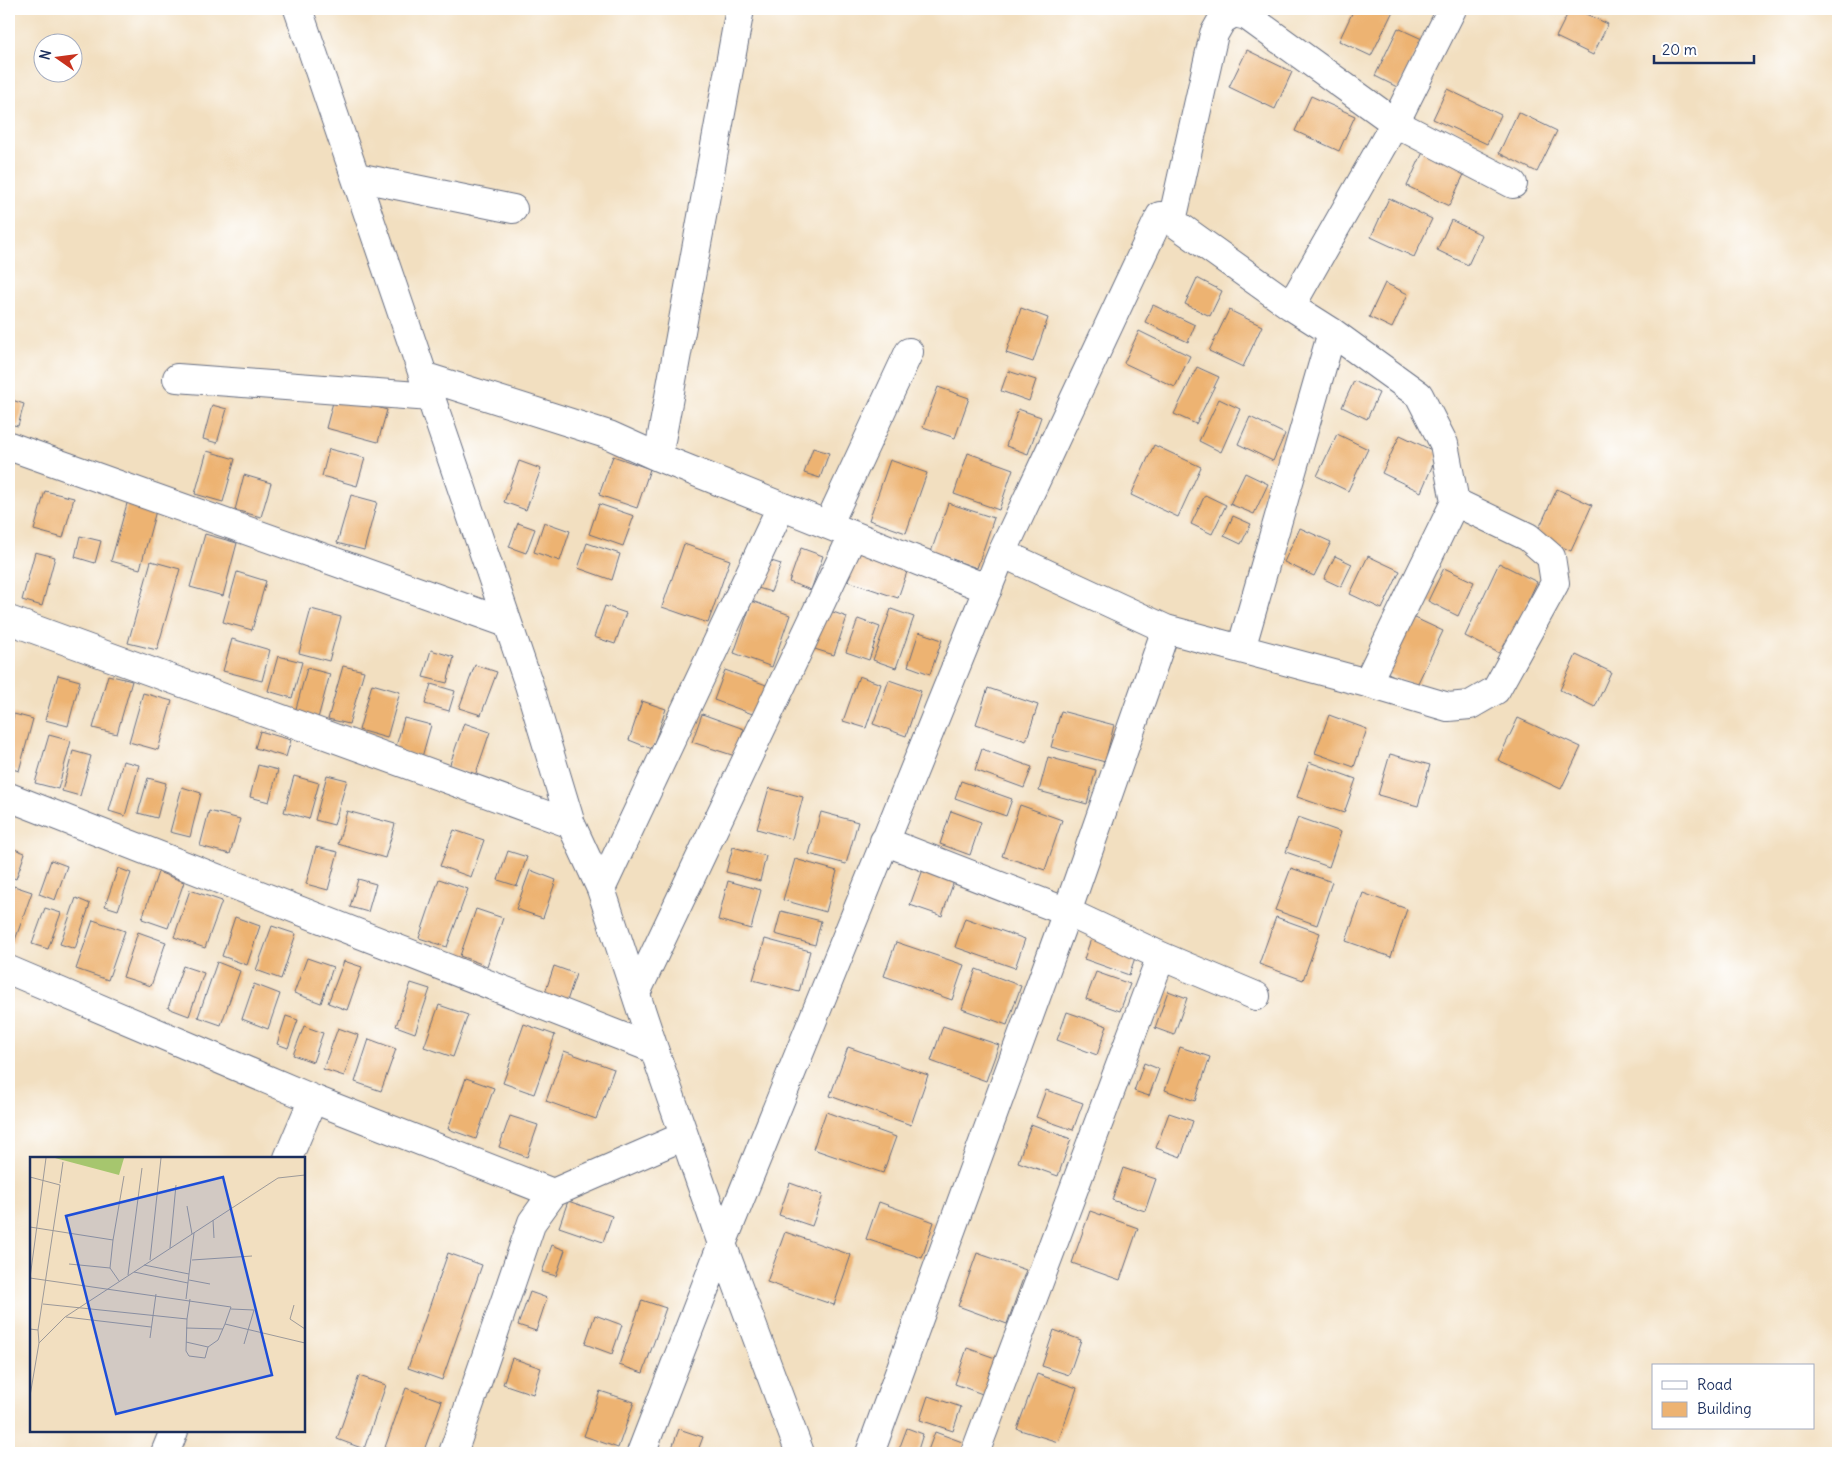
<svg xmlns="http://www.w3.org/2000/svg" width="1847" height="1462" font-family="Delius,sans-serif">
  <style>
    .building { fill: #edb372 }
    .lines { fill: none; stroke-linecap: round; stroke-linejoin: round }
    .minor-casing { stroke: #666d80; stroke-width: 30 }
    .minor { stroke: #fff; stroke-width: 28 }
    .inset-road { fill: none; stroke: #9c9999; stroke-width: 1 }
    .view { fill: #1d4ed8; fill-opacity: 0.15; stroke: #1d4ed8; stroke-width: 2.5 }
    .inset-edge { fill: none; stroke: #1b2f5e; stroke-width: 2.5 }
  </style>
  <rect width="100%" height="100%" fill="#fff"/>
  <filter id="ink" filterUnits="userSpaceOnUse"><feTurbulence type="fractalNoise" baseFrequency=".02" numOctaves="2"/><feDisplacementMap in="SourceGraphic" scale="10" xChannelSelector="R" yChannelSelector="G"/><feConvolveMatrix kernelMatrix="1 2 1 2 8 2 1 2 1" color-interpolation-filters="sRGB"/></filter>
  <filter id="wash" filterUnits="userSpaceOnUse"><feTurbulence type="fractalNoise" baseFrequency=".0096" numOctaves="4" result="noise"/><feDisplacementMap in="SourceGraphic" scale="20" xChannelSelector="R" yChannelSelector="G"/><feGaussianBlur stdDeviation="1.12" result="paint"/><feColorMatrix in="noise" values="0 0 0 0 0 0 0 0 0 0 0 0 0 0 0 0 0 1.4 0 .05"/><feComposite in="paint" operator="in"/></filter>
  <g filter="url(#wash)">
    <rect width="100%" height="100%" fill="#f2dfc0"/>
    <g id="blocks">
      <path class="building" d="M1354,9H1394L1371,56L1339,41Z
        M1570,9H1575L1608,24L1593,55L1556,37Z
        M1398,28L1422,39L1399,88L1375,76Z
        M1247,50L1292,72L1275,109L1229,87Z
        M1447,89L1501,115L1487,144L1433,119Z
        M1311,96L1355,116L1339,151L1295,131Z
        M1518,112L1557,131L1537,172L1499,153Z
        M1425,148L1467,168L1449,206L1407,186Z
        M1389,198L1432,219L1414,257L1371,237Z
        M1451,220L1482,235L1468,265L1437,250Z
        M1197,278L1222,291L1210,316L1185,304Z
        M1385,283L1408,294L1392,328L1369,317Z
        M1153,305L1195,325L1188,342L1145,322Z
        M1021,308L1048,318L1033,362L1006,353Z
        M1229,310L1262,326L1243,367L1209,351Z
        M1139,331L1190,356L1175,387L1124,363Z
        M1197,367L1219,377L1196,424L1174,414Z
        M1008,371L1036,380L1029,401L1001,391Z
        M1354,381L1379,393L1367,419L1342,407Z
        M938,387L969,398L955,438L923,427Z
        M335,395L387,410L378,442L326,428Z
        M9,399L24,404L18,426L9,424Z
        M1219,399L1240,409L1221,452L1199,441Z
        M212,405L227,409L217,443L203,439Z
        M1018,409L1041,417L1028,454L1006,446Z
        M1250,417L1285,434L1273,461L1238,444Z
        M1337,434L1368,449L1348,491L1317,476Z
        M1400,435L1438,453L1421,492L1382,473Z
        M1154,445L1201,467L1178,517L1131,495Z
        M813,448L829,453L820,478L804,473Z
        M329,449L365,458L357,486L322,476Z
        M207,451L235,459L223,502L195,494Z
        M968,453L1013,469L999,510L954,494Z
        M613,456L650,469L637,508L599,495Z
        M890,460L927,473L906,533L869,520Z
        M519,461L541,469L526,510L504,502Z
        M1245,473L1268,484L1254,514L1230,504Z
        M244,475L271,483L261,517L235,510Z
        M1557,489L1592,505L1571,551L1536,535Z
        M45,491L74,498L63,538L34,530Z
        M351,495L377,502L364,550L337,543Z
        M1205,495L1226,505L1212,534L1191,524Z
        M128,500L157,507L140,569L111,561Z
        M948,503L994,518L977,568L931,552Z
        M599,504L634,516L623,546L589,534Z
        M1233,516L1251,524L1241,544L1224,536Z
        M544,522L570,531L560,561L534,552Z
        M518,523L535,529L526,553L509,547Z
        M1300,528L1331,542L1314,576L1284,562Z
        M205,534L237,543L223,596L190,587Z
        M80,536L101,541L95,563L75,557Z
        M587,543L620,554L612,580L578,568Z
        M684,544L730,560L708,623L662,607Z
        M801,548L823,556L811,590L789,582Z
        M35,552L55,557L42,606L22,600Z
        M857,552L908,569L898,598L847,581Z
        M1335,556L1352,564L1341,587L1324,579Z
        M1368,556L1400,571L1382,609L1350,594Z
        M768,560L781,564L771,592L758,588Z
        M151,561L180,569L157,650L128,643Z
        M1499,563L1537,582L1503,655L1465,636Z
        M1444,568L1474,582L1458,616L1428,601Z
        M237,572L266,581L252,630L223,622Z
        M752,601L790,615L772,667L734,653Z
        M605,606L626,613L615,644L594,637Z
        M822,608L847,617L834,655L808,647Z
        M311,609L341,617L329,661L299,653Z
        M891,609L914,617L896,668L873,660Z
        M1413,617L1443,631L1416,687L1386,672Z
        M858,619L880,627L869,660L846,652Z
        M919,632L942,640L930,674L908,666Z
        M232,639L270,650L262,681L223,671Z
        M431,650L454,657L447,683L423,677Z
        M1576,655L1611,672L1595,707L1560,690Z
        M278,656L302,662L292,698L268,691Z
        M475,665L497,672L481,715L459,708Z
        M343,666L364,671L349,724L328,719Z
        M307,668L330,674L317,722L294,716Z
        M725,670L769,686L758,716L714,700Z
        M58,675L80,681L68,726L45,720Z
        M108,675L132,681L117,734L93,728Z
        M859,676L881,684L866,728L843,721Z
        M889,680L921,691L906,736L873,724Z
        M372,684L400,692L387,738L359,730Z
        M431,684L455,691L449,711L425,704Z
        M988,688L1038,705L1026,741L976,724Z
        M143,693L172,701L158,750L129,742Z
        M642,701L666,709L652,749L629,740Z
        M1061,711L1114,725L1105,762L1051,747Z
        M14,714L33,719L19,771L9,768V734Z
        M702,714L744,729L735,756L692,742Z
        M1329,715L1367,729L1354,767L1315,753Z
        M404,718L431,725L422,757L395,750Z
        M1518,718L1581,747L1561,789L1498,760Z
        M464,723L490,732L475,776L449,767Z
        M260,731L291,740L286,757L255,748Z
        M49,735L71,741L58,789L35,783Z
        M982,749L1032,767L1024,788L975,770Z
        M73,751L91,756L80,796L62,791Z
        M1390,754L1430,765L1418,806L1378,795Z
        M1048,757L1096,770L1087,804L1039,791Z
        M123,761L139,765L125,816L109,811Z
        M1309,762L1356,779L1344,813L1297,797Z
        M258,765L278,770L269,802L250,797Z
        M327,775L347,780L334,825L315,820Z
        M294,776L319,783L309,819L284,812Z
        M148,778L166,783L157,818L138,813Z
        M961,781L1012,799L1006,816L955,798Z
        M182,787L201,793L190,837L170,832Z
        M769,788L803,797L792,839L757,829Z
        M1020,805L1062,820L1045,870L1002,856Z
        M209,811L240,819L230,854L200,846Z
        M347,811L395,824L385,858L338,844Z
        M951,811L981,822L970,855L940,844Z
        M821,812L858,822L846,864L809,854Z
        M1298,817L1341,832L1329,867L1286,852Z
        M454,830L484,840L471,877L440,866Z
        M9,847L25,853L16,879L9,876Z
        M316,847L338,852L328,890L306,884Z
        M733,847L766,856L760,881L726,872Z
        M508,851L527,857L517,886L498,880Z
        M795,859L837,871L826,912L783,900Z
        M51,860L67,866L55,900L39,894Z
        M925,864L956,875L942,916L910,905Z
        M118,868L131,873L118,910L105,906Z
        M1291,868L1332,882L1317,925L1275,910Z
        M530,870L556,880L543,918L516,909Z
        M158,872L184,882L168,928L142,919Z
        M358,879L376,884L368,912L350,907Z
        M439,879L468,889L447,947L419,938Z
        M728,881L761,890L751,929L718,920Z
        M14,886L32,892L14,943L9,942V901Z
        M190,890L222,901L205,948L174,937Z
        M1363,893L1407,909L1391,957L1346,941Z
        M76,898L90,904L75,949L60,944Z
        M45,908L61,913L48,949L32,944Z
        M476,909L503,918L487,966L460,956Z
        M781,911L821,921L815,945L775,934Z
        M235,917L260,926L247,965L222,956Z
        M1276,917L1320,933L1303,980L1259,964Z
        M965,918L1025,939L1015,968L955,947Z
        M93,920L125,931L108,980L76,969Z
        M272,926L296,934L281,979L256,970Z
        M138,932L166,942L151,986L123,977Z
        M1092,936L1137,952L1129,975L1084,959Z
        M765,939L810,951L799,992L753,980Z
        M896,942L964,965L952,1000L884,976Z
        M307,958L333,967L321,1003L294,993Z
        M344,961L362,967L347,1010L328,1003Z
        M217,962L240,971L221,1025L198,1017Z
        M183,966L204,973L189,1016L168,1008Z
        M554,966L576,974L566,1004L544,996Z
        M976,969L1021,986L1007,1025L962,1009Z
        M1096,972L1130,984L1120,1011L1086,999Z
        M411,983L430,989L415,1033L396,1026Z
        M254,984L280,994L268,1029L242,1019Z
        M1168,991L1187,998L1174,1035L1155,1028Z
        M439,1005L468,1015L453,1057L424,1047Z
        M1067,1012L1107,1026L1097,1055L1057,1040Z
        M286,1016L298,1020L288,1048L277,1044Z
        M524,1024L555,1035L534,1094L503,1083Z
        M304,1026L323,1033L313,1062L293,1055Z
        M943,1026L999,1045L986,1081L931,1061Z
        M338,1028L358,1035L344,1076L323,1069Z
        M369,1039L396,1049L381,1091L355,1082Z
        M848,1047L928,1075L911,1125L830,1096Z
        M1180,1047L1210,1057L1195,1101L1165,1090Z
        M564,1051L614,1069L596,1119L546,1101Z
        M1144,1063L1159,1069L1149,1096L1134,1091Z
        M466,1078L494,1088L476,1139L448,1129Z
        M1046,1090L1083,1103L1073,1130L1036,1117Z
        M826,1112L896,1137L883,1173L813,1149Z
        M1169,1113L1193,1121L1181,1157L1156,1148Z
        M510,1116L538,1125L527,1157L499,1147Z
        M1031,1124L1071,1139L1058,1176L1018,1162Z
        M1123,1168L1156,1179L1145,1211L1112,1200Z
        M790,1183L823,1195L812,1226L779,1215Z
        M568,1201L612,1216L603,1242L559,1227Z
        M879,1202L934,1222L922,1258L866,1239Z
        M1090,1211L1138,1228L1120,1280L1072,1263Z
        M785,1232L851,1255L834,1305L767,1282Z
        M552,1245L565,1250L556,1276L542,1272Z
        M448,1253L482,1265L442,1380L408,1368Z
        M977,1253L1026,1270L1007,1324L958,1306Z
        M530,1292L547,1298L536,1331L518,1325Z
        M642,1300L666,1308L643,1373L619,1365Z
        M595,1315L622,1325L612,1354L585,1344Z
        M1054,1330L1081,1340L1069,1375L1042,1366Z
        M967,1348L998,1359L985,1395L955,1384Z
        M512,1358L541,1368L533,1394L503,1384Z
        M1037,1374L1077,1388L1058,1442L1017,1429Z
        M359,1376L386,1385L364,1449L337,1439Z
        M406,1388L442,1401L423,1453H383Z
        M600,1391L634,1402L618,1448L584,1436Z
        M928,1396L961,1407L953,1431L920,1420Z
        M907,1428L923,1434L917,1453L898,1452Z
        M679,1429L703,1437L697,1453H670Z
        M935,1432L965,1443L961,1453H927Z"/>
    </g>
  </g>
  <g filter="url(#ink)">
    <use href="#blocks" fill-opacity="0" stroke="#666d80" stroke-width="1"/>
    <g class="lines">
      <defs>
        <path id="minor" d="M298,9L529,685L571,824L601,889L654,1049L722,1244L800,1453
          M357,177L513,209
          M1172,221L1214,34L1222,20L1234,13L1247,16L1395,123L1513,184
          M423,376L609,435L658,457L988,589
          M177,378L431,397
          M9,446L507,623
          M658,457L740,9
          M828,525L909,352
          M1002,553L1166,629L1367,683L1448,707L1470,705L1496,690L1555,583L1551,557L1528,537L1455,502L1444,444L1419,395L1332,332L1291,306
          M9,620L571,824
          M1241,649L1332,332
          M1367,683L1455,502
          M9,797L654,1049
          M884,841L1067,912L1161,956L1256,996
          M601,889L781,507
          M9,970L313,1099
          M636,993L853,535
          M288,1158L313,1099L553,1193L684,1136
          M165,1453L174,1431
          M453,1453L532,1222L553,1193
          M641,1453L722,1244L1002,553L1160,216L1172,221L1291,306L1395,123L1452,9
          M870,1453L1067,912L1166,629
          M975,1453L1161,956"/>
      </defs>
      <use href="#minor" class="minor-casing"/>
      <use href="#minor" class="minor"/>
    </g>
  </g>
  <g transform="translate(30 1157)">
    <rect width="275" height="275" fill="#f2dfc0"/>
    <path d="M25,1H94L89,18Z" fill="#a6c66e"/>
    <path class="inset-road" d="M0,20L30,28L8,173M30,26L33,5M157,49L162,77M183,63L184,81M0,70L83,83L80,111L89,124M83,83L94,19M140,91L146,28M120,103L131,1M162,103L222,99M39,107L80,111M114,108L159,117M104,115L158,126M98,118L112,11M0,121L201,150L195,167L275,186M0,121L16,1M159,123L180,127M156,142L164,76M160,142L157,162L156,194L159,199L175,201L178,190L188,183L195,167M13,147L157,162M264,148L260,162L275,172M201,152L224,153L214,187M36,160L121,170M156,171L193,172M0,172L8,173L9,186M120,181L126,137M156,185L178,190M0,239L9,186L35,160L248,21L275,18"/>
    <path class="view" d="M193,20L242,218L86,257L36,59Z"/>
    <rect width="275" height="275" class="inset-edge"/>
  </g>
  <rect width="1847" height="1462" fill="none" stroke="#fff" stroke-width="30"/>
  <rect x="1652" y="1364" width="162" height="65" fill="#ffffff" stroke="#a4acbf"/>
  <rect x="1662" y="1381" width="25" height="8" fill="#ffffff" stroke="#a4acbf"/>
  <text x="1697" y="1390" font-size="15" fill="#1b2f5e">Road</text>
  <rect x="1662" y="1402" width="25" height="15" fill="#edb372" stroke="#a4acbf"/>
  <text x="1697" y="1414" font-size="15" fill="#1b2f5e">Building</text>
  <g transform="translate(58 58) rotate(284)"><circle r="24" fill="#ffffff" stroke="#a4acbf"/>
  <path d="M0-4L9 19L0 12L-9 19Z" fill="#c8321e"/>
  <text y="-8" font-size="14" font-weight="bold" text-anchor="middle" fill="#1b2f5e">N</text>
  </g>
  <path d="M1654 55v8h100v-8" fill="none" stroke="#1b2f5e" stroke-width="2.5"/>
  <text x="1662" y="55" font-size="15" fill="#1b2f5e" stroke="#ffffff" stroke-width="4" paint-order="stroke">20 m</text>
</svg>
